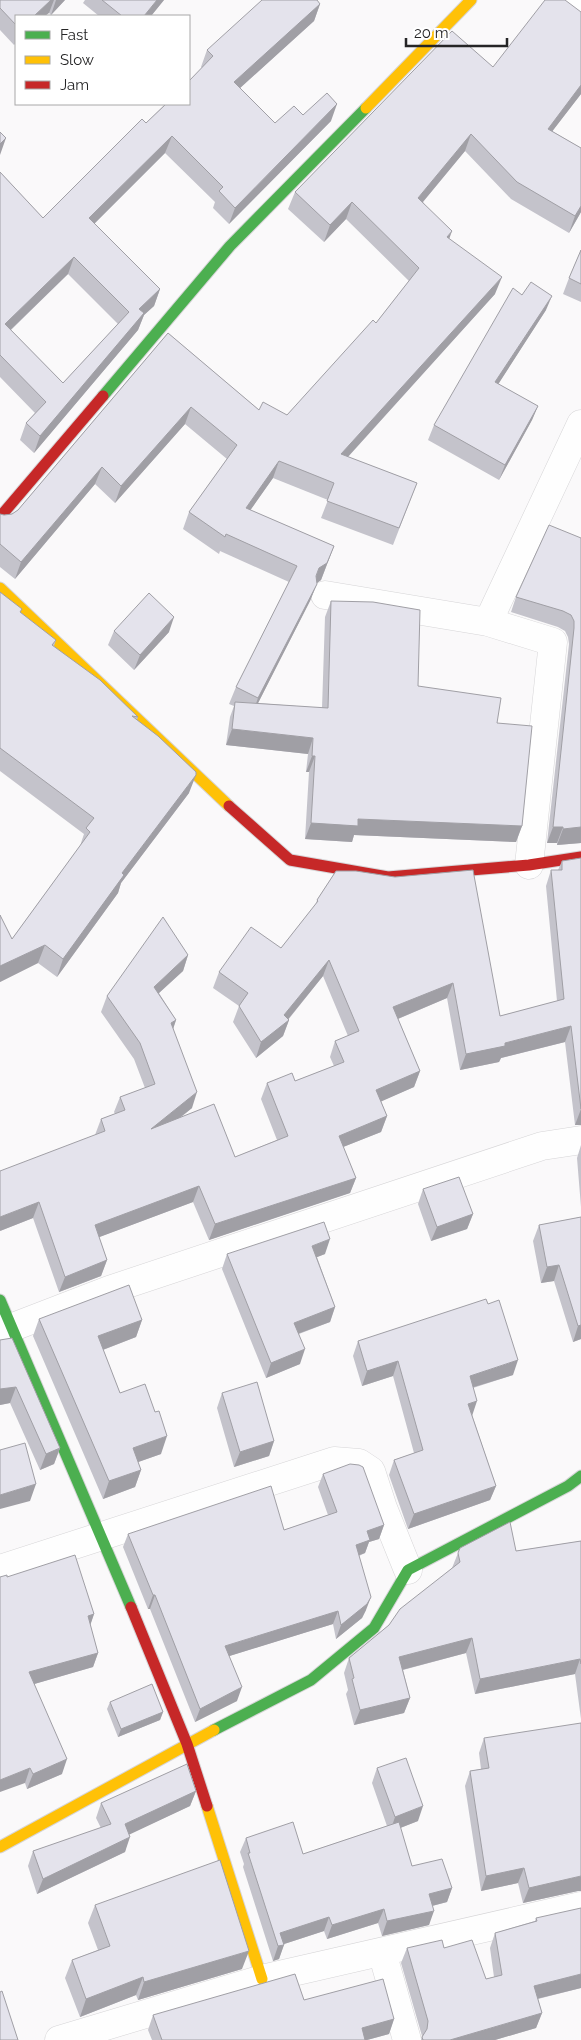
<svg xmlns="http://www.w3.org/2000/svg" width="581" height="2040" font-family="Raleway,sans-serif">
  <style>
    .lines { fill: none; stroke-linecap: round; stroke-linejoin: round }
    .street-casing { stroke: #d6d5d7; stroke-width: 29 }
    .fast-casing { stroke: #d6d5d7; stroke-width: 13 }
    .slow-casing { stroke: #d6d5d7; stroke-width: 13 }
    .jam-casing { stroke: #d6d5d7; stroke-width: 13 }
    .street { stroke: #fefefe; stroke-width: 28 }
    .fast { stroke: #4caf50; stroke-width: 11 }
    .slow { stroke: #ffc107; stroke-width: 11 }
    .jam { stroke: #c62828; stroke-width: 11 }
    .wall { fill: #c4c3cb; fill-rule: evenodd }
    .shaded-wall { fill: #a09fa5 }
    .building { fill: #e4e3ec; stroke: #a09fa5; fill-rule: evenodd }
  </style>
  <rect width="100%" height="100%" fill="#faf9fa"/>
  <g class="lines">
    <defs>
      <path id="street" d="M576,0L581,3
        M325,595L488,622L553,642L529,865
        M488,622L581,424
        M0,1329L13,1327L109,1290L542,1146L581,1140
        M0,1569L334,1461L359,1463L371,1471L383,1508L408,1570
        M382,1952L407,2040
        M59,2040L262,1979L581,1906"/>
      <path id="fast" d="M103,396L230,246L366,108
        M0,1300L131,1607
        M214,1730L311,1680L374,1628L408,1570L568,1486L581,1476"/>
      <path id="slow" d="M366,108L471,0
        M0,588L229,806
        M207,1806L262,1979
        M0,1847L214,1730"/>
      <path id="jam" d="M0,517L103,396
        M229,806L290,860L388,877L529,865L581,857
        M131,1607L187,1744L207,1806"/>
    </defs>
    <use href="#street" class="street-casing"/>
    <use href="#fast" class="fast-casing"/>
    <use href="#slow" class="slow-casing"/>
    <use href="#jam" class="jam-casing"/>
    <use href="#street" class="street"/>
    <use href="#fast" class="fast"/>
    <use href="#slow" class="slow"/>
    <use href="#jam" class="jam"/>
  </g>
  <path class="wall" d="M0,0H65L51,15L49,13L16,16V43L14,45L0,30Z
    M85,0H164L151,16H99L83,3Z
    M320,4L314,21L240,88L275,123L303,115L331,121L229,224L213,208L215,202L165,153L94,224L160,289L154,306L144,315L138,330L34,453L20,440L26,423L35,413L0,377V172L43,218L146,123L202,68L201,67L207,50ZM68,274L118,324L63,383L11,330Z
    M581,12V94L552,131L581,148V212L569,233L511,199L465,151L423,202L449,239L495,294L348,457L417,483L393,545L321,518L328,500L273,478L250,510L334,546L321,580L317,583L310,601L258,703L322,708L325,617L331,601L418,686L497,723L522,826L516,842L354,835L352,842L305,839L309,772H306L308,754L226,745L230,717L234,706L229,704L236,687L289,582L220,551L219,554L183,529L189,512L227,459L185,424L115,503L95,484L15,579L0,567V514L4,515L12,514L18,510L168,333L259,410L287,415L376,323L409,281L346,219L324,242L288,209L295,192Z
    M581,250V302L563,294L569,278Z
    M522,295L546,310L498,384L538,406L532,420L499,480L428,440L434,425Z
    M581,538V843L557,845V843H547L569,644L568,637L565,631L558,627L511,612L516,597Z
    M0,592L21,613L56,640L54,646L138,717L137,720L189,793L121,883L118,893L57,977L38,963L0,982V915L12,939L80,846L84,834L0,771Z
    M114,631L169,632L134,670L108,645Z
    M581,858V1125H575L565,1042L501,1058L499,1062L460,1070L447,998L398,1019L420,1071L414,1087L381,1101L387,1116L381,1132L343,1147L356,1178L350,1193L209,1240L193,1202L99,1237L107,1260L101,1276L59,1292L33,1218L0,1231L95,1135L101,1119L115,1114L114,1112L120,1097L145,1088L134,1059L101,1012L107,996L188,955L183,971L159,993L176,1020L173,1029L192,1108L180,1118L235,1157L277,1140L261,1099L267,1083L295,1081L334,1066L330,1057L335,1041L348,1036L323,976L288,1020H289L283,1036L256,1058L233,1022L239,1006L213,988L219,972L281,948L315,906L317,900L336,871L500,1016L557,1001L546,886L551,870H558L562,861Z
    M581,1145V1207L577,1158Z
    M423,1189L473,1214L467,1229L431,1241L418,1204Z
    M581,1217V1339L573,1342L554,1281L541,1283L533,1241L539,1225Z
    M227,1254H325L317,1257L335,1307L330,1322L299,1334L300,1364L266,1378L222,1269Z
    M39,1319L142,1320L136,1337L103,1350L120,1393L161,1454L138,1462L141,1470L135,1487L103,1499L33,1336Z
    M0,1340L60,1448L54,1464L40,1470L10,1403L0,1405Z
    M358,1341L513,1375L473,1388L472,1415L496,1486L490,1500L408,1529L389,1475L394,1460L414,1453L393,1376L362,1386L353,1356Z
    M222,1393L274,1441L269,1456L234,1467L217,1408Z
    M323,1474L384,1525L379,1539L369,1542L365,1553L359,1556L366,1610L362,1618L336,1639L333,1624L229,1656L237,1701L195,1722L150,1609H148L123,1547L128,1534L284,1530L328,1515L318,1487Z
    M581,1541V1719L575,1674L475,1694L466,1653L403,1670L410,1698L404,1713L354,1725L346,1694L348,1690L344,1673L349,1658L389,1625L452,1568L458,1553L516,1551Z
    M7,1577L94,1614L90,1625L98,1653L93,1667L34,1684L62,1774L27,1789L25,1783Z
    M110,1702L163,1712L160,1720L118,1737L107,1709Z
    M484,1738L578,1891L523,1903L518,1883L481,1891L465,1786L470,1771L481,1769L479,1753Z
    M377,1768L418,1821L400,1828L412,1866L452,1888L447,1902L432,1906L429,1925L382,1936L378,1923L327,1939L324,1931L284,1944L279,1959L273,1961L243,1867L244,1864L240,1852L246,1838L303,1854L387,1826L372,1783Z
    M196,1791L190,1806L129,1834L125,1852L37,1894L28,1866L33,1851L101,1828L96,1818L101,1803Z
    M95,1905L242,1969L138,2000L136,1995L80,2017L65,1978L72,1960L98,1950L88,1923Z
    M536,1918L581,1988L538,1999L542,2013L536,2028L495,2040H421L422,2036L401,1963L407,1948H444L486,1979L494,1977L490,1948L495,1933L535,1921Z
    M304,2000L394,2019L389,2034L367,2040H152L148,2030L153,2015Z"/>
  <path class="shaded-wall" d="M51,0H54L49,13L45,16H34Z
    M56,0H65L51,15Z
    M157,0H164L151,16H144Z
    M320,4L314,21L228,99L234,82Z
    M581,85V94L541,146L548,129Z
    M337,104L331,121L229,224L235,208Z
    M471,134L465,151L412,215L418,198Z
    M172,136L165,153L83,235L89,218Z
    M6,138L0,155V144Z
    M352,202L346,219L324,242L330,225Z
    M581,206V212L569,233L575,216Z
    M452,231L446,248L447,237Z
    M74,257L68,274L0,340L5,324Z
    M502,277L495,294L335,471L341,454Z
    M160,289L154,306L144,315L138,330L34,453L40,436L139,309Z
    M552,296L546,310L490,397L495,382Z
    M538,406L532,420L499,480L505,465Z
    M191,407L185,424L115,503L121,486Z
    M279,461L273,478L240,525L246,508Z
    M102,467L95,484L15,579L21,562Z
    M334,546L321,580L313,586L319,568Z
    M317,584L310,601L252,715L258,698Z
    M174,617L169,632L134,670L140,655Z
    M232,729L313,738L308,754L226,745Z
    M312,756H315L309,772H306Z
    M196,775L189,793L121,883L118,893L57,977L63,959L122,873Z
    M358,819L522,826L516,842L354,835L352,842L305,839L311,823Z
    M553,827H563L557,843H547Z
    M581,827V843L557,845L563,829Z
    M45,945L38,963L0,982V966Z
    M188,955L183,971L148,1003L154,987Z
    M329,960L323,976L285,1023L289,1020L283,1036L256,1058L261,1042L284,1015Z
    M453,983L447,998L388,1023L393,1007Z
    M176,1020L171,1035V1023Z
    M571,1026L565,1042L501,1058L499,1062L460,1070L466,1054L505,1043Z
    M420,1071L414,1087L371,1106L376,1090Z
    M197,1092L192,1108L145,1145L151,1129Z
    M581,1109V1125H575Z
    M387,1116L381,1132L333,1151L339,1136Z
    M356,1178L350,1193L209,1240L215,1224Z
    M199,1186L193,1202L89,1241L95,1225Z
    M39,1202L33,1218L0,1231V1217Z
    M473,1214L467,1229L431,1241L437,1227Z
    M330,1239L325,1254L307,1261L312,1246Z
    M107,1260L101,1276L59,1292L65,1277Z
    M559,1265L554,1281L541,1283L547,1267Z
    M335,1307L330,1322L289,1337L294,1323Z
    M142,1320L136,1337L92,1354L98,1336Z
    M581,1325V1339L573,1342L578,1326Z
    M305,1349L300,1364L266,1378L271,1363Z
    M518,1360L513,1375L464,1390L470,1376Z
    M398,1361L393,1376L362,1386L367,1371Z
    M16,1387L10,1403L0,1405V1389Z
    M477,1401L472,1416L468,1404Z
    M167,1436L161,1454L127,1466L133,1448Z
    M274,1441L269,1456L234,1467L240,1452Z
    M60,1448L54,1464L40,1470L46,1454Z
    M141,1470L135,1487L103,1499L109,1481Z
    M36,1484L30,1501L0,1509V1495Z
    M496,1486L490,1500L408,1529L414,1514Z
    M384,1525L379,1539L369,1542L365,1553L351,1558L356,1545L367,1531Z
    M153,1595H155L150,1609H148Z
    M371,1597L366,1610L362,1618L336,1639L341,1625Z
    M338,1611L333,1624L220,1659L225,1646Z
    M94,1614L89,1629L88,1616Z
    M472,1638L466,1653L394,1672L399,1657Z
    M98,1653L93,1667L24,1687L29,1672Z
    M580,1659L575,1674L475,1694L480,1679Z
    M242,1687L237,1701L195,1722L200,1709Z
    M410,1698L404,1713L354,1725L360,1710Z
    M163,1712L160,1720L118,1737L121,1729Z
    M67,1759L62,1774L27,1789L33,1774Z
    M30,1768L25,1783L0,1792V1780Z
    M196,1791L190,1806L120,1839L125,1824Z
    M423,1806L418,1821L390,1832L395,1817Z
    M130,1837L125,1852L37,1894L43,1879Z
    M524,1868L518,1883L481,1891L486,1876Z
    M581,1876V1891H578L523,1903L529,1888Z
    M452,1888L447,1902L424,1908L429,1894Z
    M384,1909L378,1923L327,1939L332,1925Z
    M434,1911L429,1925L382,1936L387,1921Z
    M329,1917L324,1931L278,1946L284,1945L279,1959L273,1961L278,1946L280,1933Z
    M249,1951L242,1969L138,2000L144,1982Z
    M581,1974V1988L528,2001L534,1986Z
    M143,1977L136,1995L80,2017L86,1999Z
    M542,2013L536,2028L495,2040H450Z
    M394,2019L389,2034L367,2040H358L362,2028Z"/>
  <path class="building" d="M0,0H51L34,16H16V25L0,8Z
    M102,0H157L144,16H122Z
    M262,0H317L320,4L234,82L275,123L294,106L303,115L327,93L337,104L235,208L219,191L223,187L172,136L89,218L160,289L139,309L144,313L40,436L26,423L46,402L0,355V172L43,218L142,119L146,123L166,104H189V81L213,56L207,50ZM74,257L129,312L63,383L5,324Z
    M545,0H565L581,12V85L548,129L581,148V206L575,216L517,182L471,134L418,198L452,231L447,237L502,277L341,454L417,483L399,528L327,501L334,483L279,461L246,508L334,546L327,563L319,568L316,576L317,584L258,698L236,687L297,566L226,534L225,537L189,512L237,445L191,407L121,486L102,467L21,562L0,544V514L4,515L12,514L18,510L168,333L259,410L263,402L287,415L373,320L376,323L419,268L352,202L330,225L295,192L452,31L493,67Z
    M0,132L6,138L0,144Z
    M581,250V284L569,278Z
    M531,282L552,296L495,382L538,406L505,465L434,425L513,288L522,295Z
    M549,525L581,538V827L563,829V827H553L574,628V621L571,615L563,611L516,597Z
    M0,592L22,609L20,612L56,640L52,645L100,680L138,717L132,716L158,736L196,772V775L122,873L124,875L63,959L45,945L0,966V915L12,939L90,832L86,828L94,818L0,748Z
    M149,593L174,617L140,655L114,631Z
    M331,601L373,602L420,610L418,686L501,698L497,723L532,726L522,826L358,819V826L311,823L315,756H312L313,738L232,729L235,702L328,708Z
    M581,858V1109L571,1026L505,1043V1046L466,1054L453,983L393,1007L420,1071L376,1090L387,1116L339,1136L356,1178L215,1224L199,1186L95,1225L107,1260L65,1277L39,1202L0,1217V1171L105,1131L101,1119L125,1110L120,1097L155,1084L140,1043L107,996L163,917L188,955L154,987L176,1020L171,1023L197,1092L151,1129L214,1104L235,1157L288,1136L267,1083L292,1073L295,1081L344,1062L335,1041L359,1031L329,960L284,1015L289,1020L261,1042L239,1006L248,993L219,972L251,927L281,948L318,901L317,900L336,871H356L395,877L473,870L500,1016L564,999L551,870H562V861Z
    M459,1177L473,1214L437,1227L423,1189Z
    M581,1217V1325L578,1326L559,1265L547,1267L539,1225Z
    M324,1222L330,1239L312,1246L335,1307L294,1323L305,1349L271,1363L227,1254Z
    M129,1285L142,1320L98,1336L120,1393L145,1384L155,1412L159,1411L167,1436L133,1448L141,1470L109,1481L39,1319Z
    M486,1299L488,1304L499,1300L518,1360L470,1376L477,1401L468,1404L496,1486L414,1514L394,1460L423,1450L398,1361L367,1371L358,1341Z
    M12,1338L60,1448L46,1454L16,1387L0,1389V1340Z
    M257,1382L274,1441L240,1452L222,1393Z
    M25,1443L36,1484L0,1495V1450Z
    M350,1464L359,1465L363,1467L384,1525L367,1531L370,1540L356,1545L371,1597L367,1604L341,1625L338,1611L225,1646L242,1687L200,1709L155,1595H153L128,1534L271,1486L284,1530L337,1512L323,1474Z
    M510,1522L516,1551L581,1541V1664L580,1659L480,1679L472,1638L399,1657L410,1698L360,1710L352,1679L354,1678L349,1658L389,1625L400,1609L460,1562L458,1553L460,1548Z
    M75,1555L94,1614L88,1616L98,1653L29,1672L67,1759L33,1774L30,1768L0,1780V1577L7,1575V1577Z
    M152,1684L163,1712L121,1729L110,1702Z
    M581,1723V1876L529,1888L524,1868L486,1876L470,1771L489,1768L484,1738Z
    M406,1758L423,1806L395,1817L377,1768Z
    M187,1764L196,1791L125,1824L130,1837L43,1879L33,1851L111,1824L101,1803Z
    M293,1822L303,1854L399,1822L412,1866L442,1859L452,1888L429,1894L434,1911L387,1921L384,1909L332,1925L329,1917L280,1933L284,1945L278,1946L248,1853H250L246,1838Z
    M220,1860L249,1951L144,1982L143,1977L86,1999L72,1960L110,1946L95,1905Z
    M581,1908V1974L534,1986L542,2013L450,2040H423L422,2037L427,2029L428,2021L407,1948L442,1940L444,1948L472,1940L486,1979L502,1975L495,1933L537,1921L536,1918Z
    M295,1974L304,2000L383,1979L394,2019L362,2028L365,2040H162L153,2015Z
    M2,1991L18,2040H0V1992Z"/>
  <rect x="15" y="15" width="175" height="90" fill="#ffffff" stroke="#a8a8a8"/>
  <rect x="25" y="31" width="25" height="8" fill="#4caf50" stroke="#a8a8a8"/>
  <text x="60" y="40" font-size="15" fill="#252526">Fast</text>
  <rect x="25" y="56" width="25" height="8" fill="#ffc107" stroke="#a8a8a8"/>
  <text x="60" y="65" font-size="15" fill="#252526">Slow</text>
  <rect x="25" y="81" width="25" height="8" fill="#c62828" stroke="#a8a8a8"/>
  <text x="60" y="90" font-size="15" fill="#252526">Jam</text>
  <path d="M406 38v8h101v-8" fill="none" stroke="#252526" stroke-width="2.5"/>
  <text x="414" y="38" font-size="15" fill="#252526" stroke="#ffffff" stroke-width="4" paint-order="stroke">20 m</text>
</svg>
